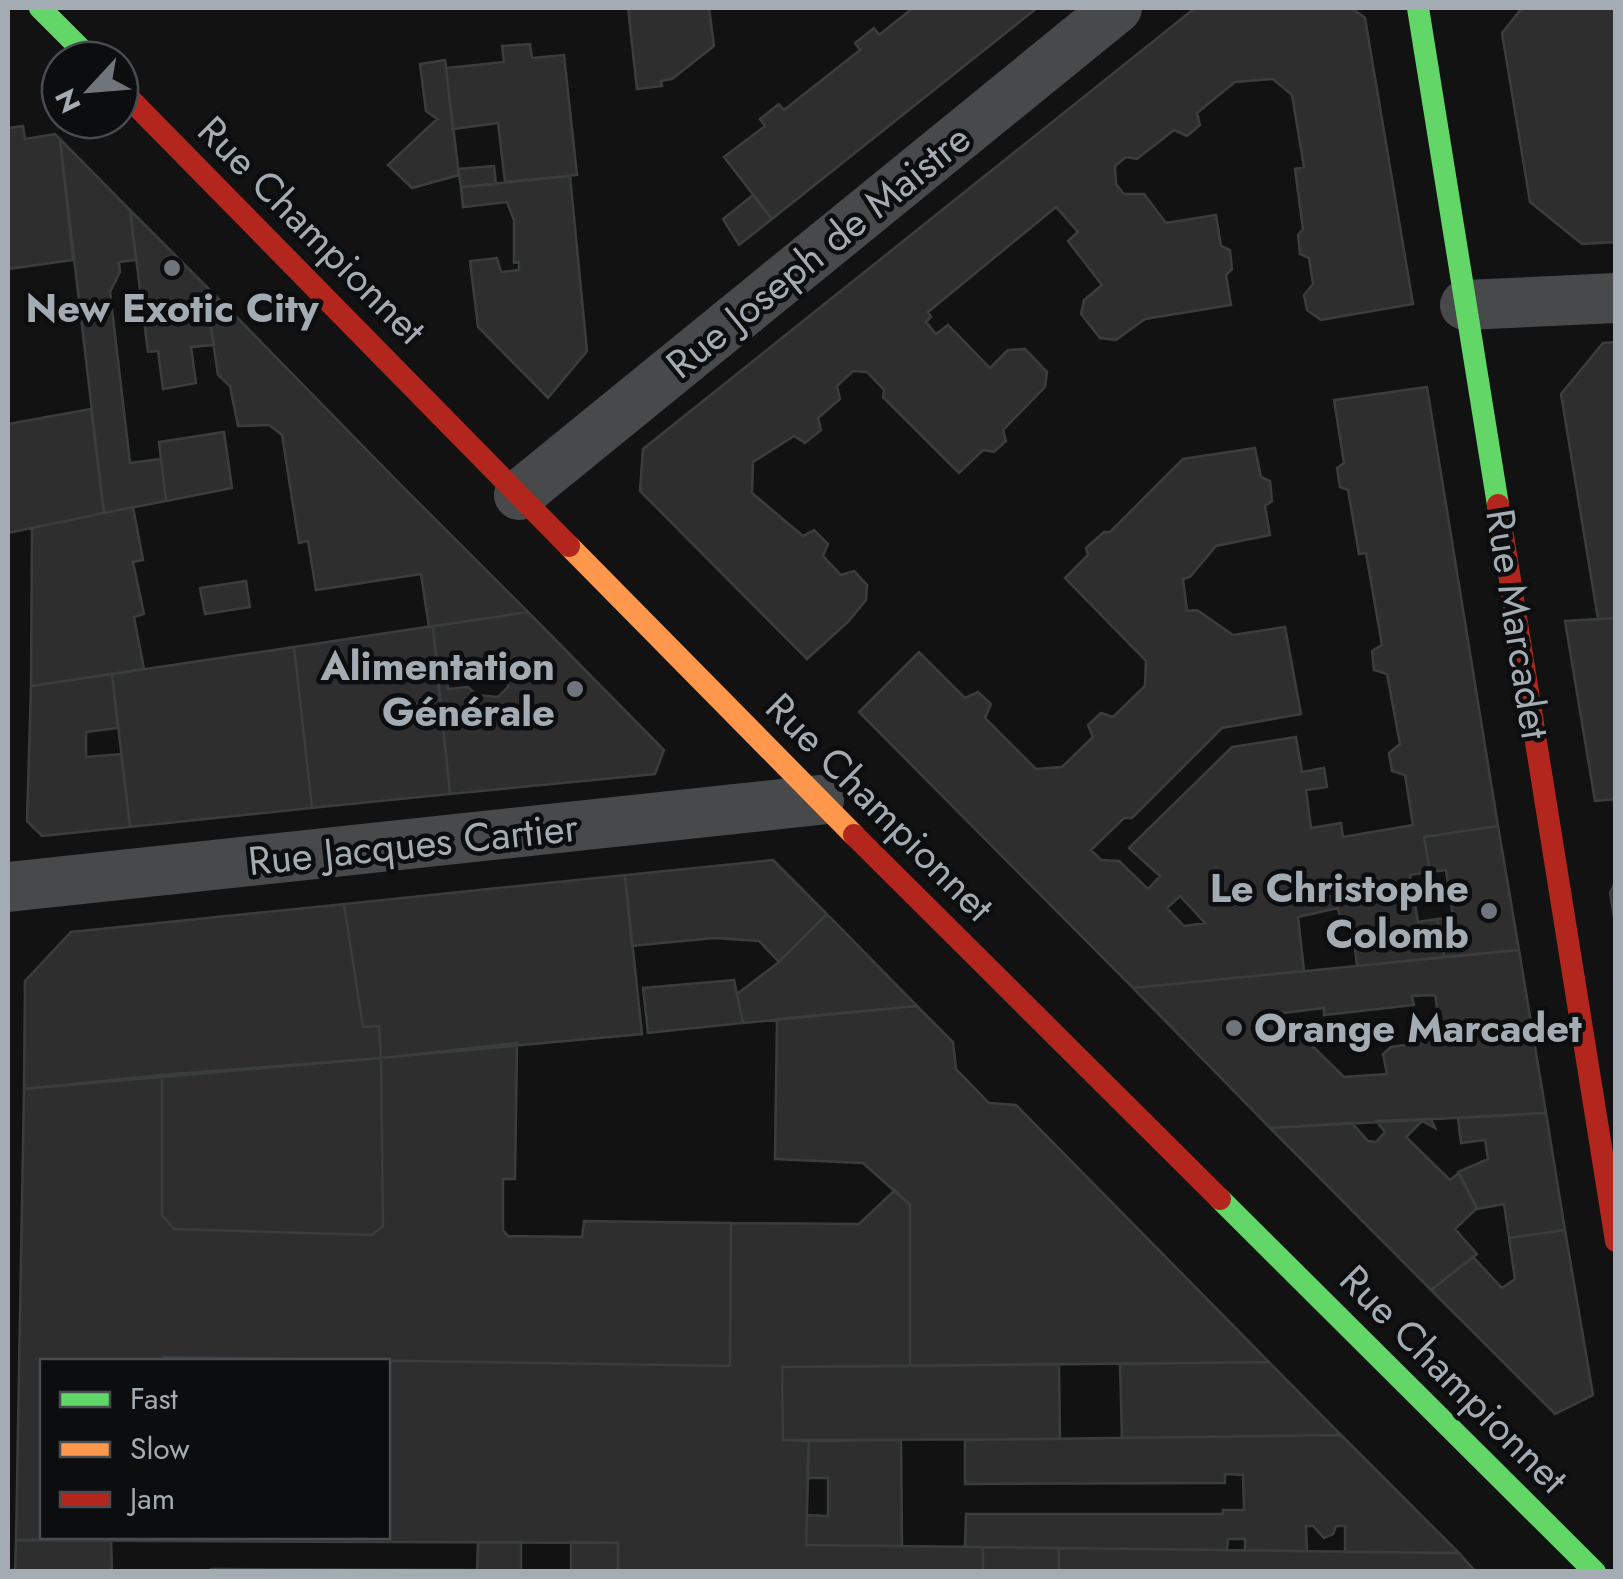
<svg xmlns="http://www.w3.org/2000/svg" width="1623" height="1579" font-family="Jost,sans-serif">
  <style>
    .building { fill: #2e2e2f; stroke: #3a3d3e; stroke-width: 2.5; fill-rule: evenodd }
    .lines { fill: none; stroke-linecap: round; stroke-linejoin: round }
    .street { stroke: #47494b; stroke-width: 50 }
    .fast { stroke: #63d668; stroke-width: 22 }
    .slow { stroke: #ff974d; stroke-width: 22 }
    .jam { stroke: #b3261e; stroke-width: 22 }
    .poi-dot { fill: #70757b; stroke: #0c0d0e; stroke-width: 4 }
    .labels { text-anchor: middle; stroke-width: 9; stroke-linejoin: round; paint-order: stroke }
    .street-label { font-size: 40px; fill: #a3abb3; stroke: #0c0d0e }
    .poi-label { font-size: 40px; font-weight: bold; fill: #a3abb3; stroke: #0c0d0e; text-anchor: end }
  </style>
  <rect width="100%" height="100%" fill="#121212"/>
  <path class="building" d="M628,8H709L714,46L672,79L661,81L662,86L637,89Z
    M913,8H1037L772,219L724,157L765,126L760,119L779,104L784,110L860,50L855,43L874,28L879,35Z
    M1195,8H1352L1365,18L1413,304L1321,320L1307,310L1304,295L1313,284L1309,258L1300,254L1298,235L1303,229L1295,169L1304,167L1292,95L1273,79L1235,82L1197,113L1200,125L1187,136L1174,130L1137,159L1126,157L1115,166L1116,184L1124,194H1144L1166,223L1216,215L1221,246L1230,250L1232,269L1226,275L1231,305L1145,319L1116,340L1100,338L1081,314L1084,300L1102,285L1068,241L1078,232L1056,207L928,312L931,317L926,322L936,334L948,325L990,368L1008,350L1025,349L1047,372L1045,387L1003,430L1006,441L994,452L983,450L959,473L883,397L884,390L867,372L853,371L837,386L840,399L818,418L821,430L805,443L794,436L753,462L752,493L803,536L814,530L828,544L823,556L841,575L854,571L867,585L866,600L848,622L807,659L640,491L643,449Z
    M1522,8H1616V242L1582,244L1530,202L1502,33Z
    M530,44L532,58L564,55L577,175L505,182L498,123L453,129L446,68L504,62L502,46Z
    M445,60L459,175L412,188L388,165L437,119L426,111L420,64Z
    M23,126L25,139L55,134L60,139L73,260L8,269V128Z
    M60,139L130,210L136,260L119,262L120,272L110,292L130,463L161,459L166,501L104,513Z
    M494,166L496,184L461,187L458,169Z
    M570,176L587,351L548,398L478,327L470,261L497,258L501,272L519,270V262L514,263V220L507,202L463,207L461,187Z
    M753,195L772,219L739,245L723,219Z
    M130,210L218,298L208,309L214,345L191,347L196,383L163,389L158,351L148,352Z
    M218,298L401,485L528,612L429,627L421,574L316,590L308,541L299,543L282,435L269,425L238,426L230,386L218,375L208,309Z
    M1616,342V618L1598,619L1561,394L1603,343Z
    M1427,387L1498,826L1424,837L1430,872L1410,875L1418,922L1437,919L1444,957L1357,966L1352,920L1341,921L1338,908L1298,917L1304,971L1133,988L859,712L919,652L965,698L978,692L991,704L985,718L1036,769L1062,767L1093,737L1088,725L1101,713L1113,717L1145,686L1146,661L1065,578L1088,555L1086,548L1104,532H1110L1183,459L1255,448L1261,477L1270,481L1272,501L1265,506L1270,535L1216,546L1190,577L1183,579L1187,611L1197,610L1233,635L1285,627L1301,714L1222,728L1132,818H1124L1091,850L1101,860L1119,861L1148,889L1160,876L1129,848L1232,747L1296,737L1302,772L1324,768L1327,787L1306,790L1311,828L1341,823L1343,837L1413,825L1405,775L1392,771L1389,753L1400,744L1387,674L1374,670L1372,651L1382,645L1366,553L1359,554L1348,490L1340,487L1337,468L1344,463L1334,400ZM1180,896L1205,923L1184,926L1167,908Z
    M91,409L104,513L8,533V424Z
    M224,432L232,488L166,501L159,442Z
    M133,507L143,560L133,562L144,614L134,617L144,669L31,686L32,528Z
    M246,581L250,607L205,614L200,588Z
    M528,612L664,750L655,774L450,794L438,680L447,679L448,689L468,687L477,695L498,697L509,686L484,659L436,661L433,626Z
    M1616,618V799L1595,801L1565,621Z
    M433,626L450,794L312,808L294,647Z
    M294,647L312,808L130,827L112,674Z
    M112,674L118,728L86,732V757L121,754L130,827L42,836L27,821L31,686Z
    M1498,826L1519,950L1444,957L1437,919L1453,917L1446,870L1430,872L1424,837Z
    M773,860L827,914L779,962L759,941L714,938L632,946L625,875Z
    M625,875L642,1034L381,1058L379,1026L363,1027L344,904Z
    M1615,883H1616V929L1610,893Z
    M344,904L363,1027L379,1026L381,1058L24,1089L25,981L71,932Z
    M827,914L917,1006L743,1023L737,994L779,962Z
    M1519,950L1546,1113L1270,1128L1133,988ZM1435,995L1442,1040L1391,1047L1383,1054L1387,1074L1344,1077L1283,1017V1013L1324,1008V1015L1414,1005L1412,996Z
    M734,980L743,1023L648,1033L643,988Z
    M917,1006L953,1042L956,1069L989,1103L1016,1105L1269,1362L910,1366V1205L863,1163L775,1159L777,1019Z
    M517,1043L515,1179H503V1230L508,1236L582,1237L584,1221L731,1223L730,1366L164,1357L160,1362H42V1536H156V1541L16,1540L24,1089L162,1075V1215L174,1229L372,1235L383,1226L381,1058Z
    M381,1058L383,1226L372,1235L174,1229L162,1215V1075Z
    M1546,1113L1565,1230L1509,1238L1504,1204L1477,1209L1458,1172L1488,1159L1485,1140L1461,1143L1458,1118Z
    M1431,1119L1435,1128L1422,1121L1406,1137L1450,1180L1459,1173L1477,1208L1455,1229L1477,1254L1431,1290L1270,1128L1352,1123L1368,1141L1376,1142L1385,1132L1376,1121Z
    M895,1190L910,1205V1366L782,1367L783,1440L809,1441L806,1545L983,1547V1572H618V1543L156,1541V1536H388V1362H160L164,1357L730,1366L731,1223L859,1224Z
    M1565,1230L1593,1395L1555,1414L1431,1290L1473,1257L1502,1288L1515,1279L1509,1238Z
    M1269,1362L1341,1435L1122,1438L1120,1364Z
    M1059,1364L1060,1439L783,1440L782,1367Z
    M1341,1435L1459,1553L1345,1552V1526H1336L1333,1534L1324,1538L1313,1526H1306L1307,1551L1245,1550V1539H1228L1227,1550L965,1547L966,1514H1223V1510H1244L1243,1475L1225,1474V1483L965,1484V1440Z
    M901,1440L902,1546L806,1545L807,1515L828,1516V1478H807L809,1441Z
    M16,1540H111L112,1572H15Z
    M478,1542H521V1572H477Z
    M571,1542L618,1543V1572H571Z
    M983,1547L1059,1548V1572H983Z
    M1059,1548L1459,1553L1476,1572H1059Z
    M211,1569L477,1570L211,1572Z"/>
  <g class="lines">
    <path class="street" d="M1465,305L1616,298
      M519,495L1117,8
      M8,887L819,800"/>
    <path class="fast" d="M40,8L92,60
      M1418,8L1498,505
      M1220,1199L1595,1572"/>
    <path class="slow" d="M569,546L854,835"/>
    <path class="jam" d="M120,89L569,546
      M1498,505L1616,1241
      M854,835L1220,1199"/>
  </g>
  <g class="poi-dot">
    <circle cx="172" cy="268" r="10"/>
    <circle cx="575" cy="689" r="10"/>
    <circle cx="1489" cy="911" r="10"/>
    <circle cx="1234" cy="1028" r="10"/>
  </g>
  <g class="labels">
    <g class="street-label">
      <text transform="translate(312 230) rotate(45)" y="14">Rue Championnet</text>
      <text transform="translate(818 251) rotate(-39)" y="14">Rue Joseph de Maistre</text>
      <text transform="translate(1518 624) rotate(81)" y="14">Rue Marcadet</text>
      <text transform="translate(880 807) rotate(45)" y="14">Rue Championnet</text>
      <text transform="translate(413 844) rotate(-6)" y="14">Rue Jacques Cartier</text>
      <text transform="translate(1454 1379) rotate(45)" y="14">Rue Championnet</text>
    </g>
    <g class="poi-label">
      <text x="172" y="322" text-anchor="middle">New Exotic City</text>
      <text x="555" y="680">Alimentation<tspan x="555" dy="46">Générale</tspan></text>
      <text x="1469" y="902">Le Christophe<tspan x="1469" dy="46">Colomb</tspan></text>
      <text x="1254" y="1042" text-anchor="start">Orange Marcadet</text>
    </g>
  </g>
  <rect width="1623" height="1579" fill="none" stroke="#a3abb3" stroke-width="20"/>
  <rect x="40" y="1359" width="350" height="180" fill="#0c0d0e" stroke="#484c50" stroke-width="2.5"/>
  <rect x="60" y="1392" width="50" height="15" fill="#63d668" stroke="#484c50" stroke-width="2.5"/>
  <text x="130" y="1409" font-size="30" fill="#a3abb3">Fast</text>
  <rect x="60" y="1442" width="50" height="15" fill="#ff974d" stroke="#484c50" stroke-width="2.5"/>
  <text x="130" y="1459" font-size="30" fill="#a3abb3">Slow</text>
  <rect x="60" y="1492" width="50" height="15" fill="#b3261e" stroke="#484c50" stroke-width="2.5"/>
  <text x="130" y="1509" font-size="30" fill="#a3abb3">Jam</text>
  <g transform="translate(90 90) rotate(244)"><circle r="48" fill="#0c0d0e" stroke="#484c50" stroke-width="2.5"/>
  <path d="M0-8L18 38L0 25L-18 38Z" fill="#70757b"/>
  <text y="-15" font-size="28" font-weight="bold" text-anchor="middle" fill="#a3abb3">N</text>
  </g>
</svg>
